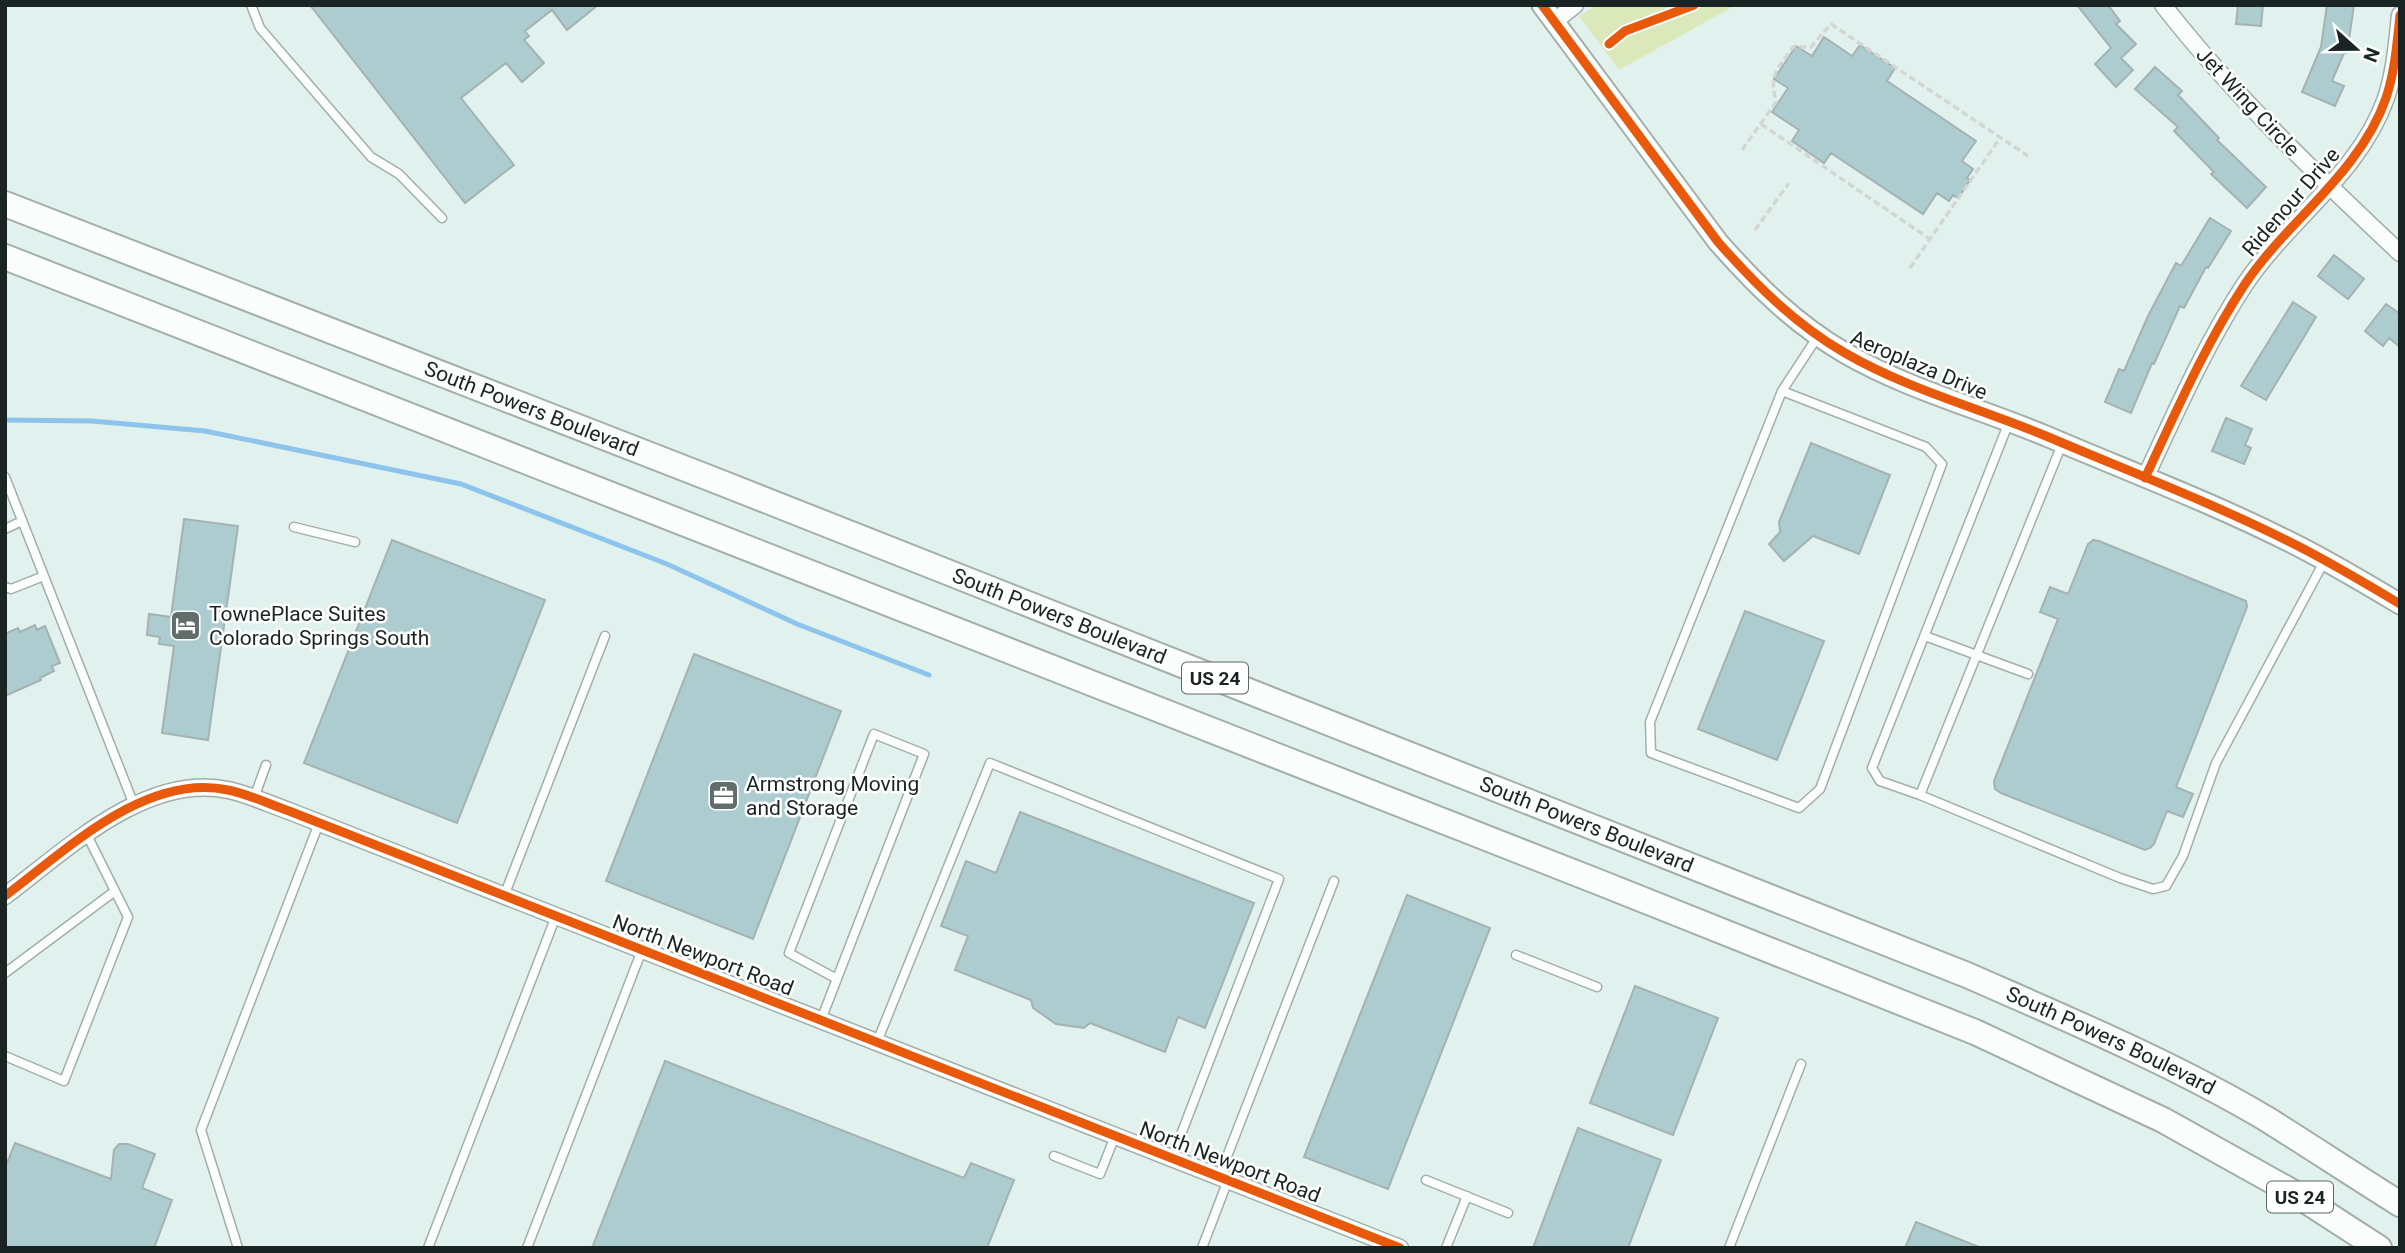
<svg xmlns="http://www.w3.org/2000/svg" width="2405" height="1253" font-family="Roboto,sans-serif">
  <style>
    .green { fill: #dbe9ba }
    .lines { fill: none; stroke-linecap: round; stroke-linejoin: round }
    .stream { stroke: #8dc4ec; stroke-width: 5 }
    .building { fill: #adcccf; stroke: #a4b2b1; stroke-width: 2 }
    .service-casing { stroke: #a2aeab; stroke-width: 11 }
    .minor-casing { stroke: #a2aeab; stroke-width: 19 }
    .tertiary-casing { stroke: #a2aeab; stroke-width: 23 }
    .trunk-casing { stroke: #a2aeab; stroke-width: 28 }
    .path { stroke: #d2d6d5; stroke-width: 3.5; stroke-dasharray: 7 3.5; stroke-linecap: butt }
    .service { stroke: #fafdfc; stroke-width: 8 }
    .minor { stroke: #fafdfc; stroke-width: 16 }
    .tertiary { stroke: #fafdfc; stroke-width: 19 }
    .trunk { stroke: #fafdfc; stroke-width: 24 }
    .cycleway-casing { stroke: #fff; stroke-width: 13 }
    .cycleway { stroke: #e8590c; stroke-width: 9 }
    .labels { text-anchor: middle; stroke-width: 5; stroke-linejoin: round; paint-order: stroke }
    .shield { fill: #fff; stroke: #5f6665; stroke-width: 2 }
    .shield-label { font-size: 19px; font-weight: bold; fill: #1a2523 }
    .street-label { font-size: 21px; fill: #1a2523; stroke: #fff }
    .poi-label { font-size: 21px; fill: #1a2523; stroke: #fff; text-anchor: start }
  </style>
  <rect width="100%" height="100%" fill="#e1f2ee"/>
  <path class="green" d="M1597,5H1736L1619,70L1579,16Z"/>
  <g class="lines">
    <path class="stream" d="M5,420L92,421L205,431L461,484L667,564L797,624L929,675"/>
  </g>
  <path class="building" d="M310,5H598L567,30L552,10L525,31L529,36L524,40L544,63L522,82L506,63L461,98L514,165L465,203Z
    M2077,5H2108L2120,21L2116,24L2136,44L2121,58L2133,70L2116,87L2095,64L2111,48Z
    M2238,5H2263L2261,26L2236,24Z
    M2327,5H2354L2347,53H2344L2332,81L2344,86L2335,106L2302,92L2321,47Z
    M1824,37L1852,56L1860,45L1895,68L1887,81L1976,141L1962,161L1973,169L1967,178L1970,180L1958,198L1953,195L1949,201L1937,193L1923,214L1831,153L1824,163L1792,141L1799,130L1772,112L1788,88L1774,79L1796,46L1812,56Z
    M2155,67L2182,91L2178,95L2219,138L2217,140L2266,187L2247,208L2211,174L2214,172L2174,131L2178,127L2135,89Z
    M2210,218L2231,231L2208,268L2206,267L2184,308L2180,306L2154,364L2152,363L2131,413L2105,402L2119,369L2124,371L2148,316L2176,263L2181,266Z
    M2334,255L2364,279L2348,299L2318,276Z
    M2293,302L2316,317L2266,400L2241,386Z
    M2386,304L2400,314V347L2389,338L2383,346L2365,331Z
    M2226,418L2252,429L2245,445L2251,448L2244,464L2212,451Z
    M1811,443L1890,475L1859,554L1813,536L1784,561L1769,544L1780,532L1779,522Z
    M184,519L238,526L208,740L162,733L174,646L159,644L160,637L147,635L149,614L171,617Z
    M392,540L545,600L457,823L304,763Z
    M2093,540L2099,541L2246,601L2247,607L2176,787L2193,794L2183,817L2167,811L2154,844L2150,848L2145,850L2001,793L1995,789L1994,781L2058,619L2040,612L2050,587L2068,594L2088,544Z
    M1745,611L1824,641L1777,760L1698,729Z
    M35,625L37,630L45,626L60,663L52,666L54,671L40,678L41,680L5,696V634L18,628L20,632Z
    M694,654L841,711L753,939L606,881Z
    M1020,812L1254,903L1205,1028L1178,1017L1165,1052L1090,1023L1084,1028L1056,1024L1033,1008L1031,1000L955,970L968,936L941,926L966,861L996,873Z
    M1407,895L1490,928L1388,1189L1304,1157Z
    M1635,986L1718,1018L1673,1135L1590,1103Z
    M665,1061L964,1178L971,1163L1014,1180L987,1248H592Z
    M1578,1128L1661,1160L1628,1248H1533Z
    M15,1143L111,1179L114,1150L119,1144H128L155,1154L142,1188L172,1200L154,1248H5V1168Z
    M1916,1222L1979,1247V1248H1905Z"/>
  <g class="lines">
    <defs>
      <path id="service" d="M251,5L260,28L371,157L399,174L442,218
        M1782,391L1926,447L1942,464L1820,789L1799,808L1651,753L1650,722L1782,391L1818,336
        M2009,422L1872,768L1880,781L1920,795L2062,444
        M5,477L134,805
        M294,527L355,542
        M5,529L22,521
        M5,587L11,589L44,576
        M1925,636L2028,674
        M1920,795L2120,878L2153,889L2166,886L2183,856L2216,763L2325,560
        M254,798L266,765
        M504,896L605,636
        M1516,955L1597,987
        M5,973L115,891
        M821,1020L924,754L874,734L789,953L837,979
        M877,1042L990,763L1279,879L1172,1158
        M5,1056L64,1081L128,917L87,835
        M1054,1156L1100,1174L1115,1136
        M1219,1177L1334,881
        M1426,1180L1508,1213
        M238,1248L201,1130L319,823
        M428,1248L556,916
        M527,1248L642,950
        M1202,1248L1228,1180
        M1446,1248L1467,1196
        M1729,1248L1801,1064"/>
      <path id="minor" d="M2163,5C2234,96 2316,174 2400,253
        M1555,21L1575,5
        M2145,478C2176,412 2205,345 2245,284C2288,220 2360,173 2386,98C2395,71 2397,43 2400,15
        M5,896C65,851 146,772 228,790C248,794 269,804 289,811L1400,1248"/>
      <path id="tertiary" d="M1542,5L1718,242C1756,285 1795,324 1845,353C1907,389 1979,408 2046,436C2128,471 2213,503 2294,544C2330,562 2365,583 2400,604"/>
      <g id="trunk">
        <path id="s1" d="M5,204L722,483L1967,975C2067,1019 2170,1062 2265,1118C2310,1146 2355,1176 2400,1204"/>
        <path d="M5,257L1601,883L1975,1032L2163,1120L2294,1193L2379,1248"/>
      </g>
    </defs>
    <use href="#service" class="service-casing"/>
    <use href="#minor" class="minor-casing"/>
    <use href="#tertiary" class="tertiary-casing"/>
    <use href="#trunk" class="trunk-casing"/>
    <path class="path" d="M1761,124L1930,239
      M1742,150L1776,102C1769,72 1777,71 1793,47H1811L1831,24L2028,156
      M1755,230L1789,183
      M1910,268L2000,138"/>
    <use href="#service" class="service"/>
    <use href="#minor" class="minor"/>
    <use href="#tertiary" class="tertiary"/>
    <use href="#trunk" class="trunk"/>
    <defs>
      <path id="cycleway" d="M1542,5L1718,242C1756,285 1795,324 1845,353C1907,389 1979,408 2046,436C2128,471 2213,503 2294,544C2330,562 2365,583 2400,604
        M1609,44L1625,31L1694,5
        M2145,478C2176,412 2205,345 2245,284C2288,220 2360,173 2386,98C2395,71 2397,43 2400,15
        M5,896C65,851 146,772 228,790C248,794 269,804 289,811L1400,1248"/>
    </defs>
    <use href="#cycleway" class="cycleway-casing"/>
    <use href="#cycleway" class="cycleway"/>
  </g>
  <defs>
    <symbol id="hotel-square" viewBox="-11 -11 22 22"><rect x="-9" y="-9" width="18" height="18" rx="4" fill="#606d6a" stroke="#fff"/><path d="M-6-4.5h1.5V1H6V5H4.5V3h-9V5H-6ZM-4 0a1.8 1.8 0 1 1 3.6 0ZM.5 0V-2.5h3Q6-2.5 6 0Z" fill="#fff"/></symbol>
    <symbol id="office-square" viewBox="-11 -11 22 22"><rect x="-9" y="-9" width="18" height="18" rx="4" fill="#606d6a" stroke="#fff"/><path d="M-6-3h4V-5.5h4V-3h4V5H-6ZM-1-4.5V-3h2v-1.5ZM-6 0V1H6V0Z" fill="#fff"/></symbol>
  </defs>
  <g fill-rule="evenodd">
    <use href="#hotel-square" x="168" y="608" width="35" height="35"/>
    <use href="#office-square" x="706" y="778" width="35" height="35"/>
  </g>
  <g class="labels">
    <g class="shield">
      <rect x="1182" y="662.5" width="66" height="31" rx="5"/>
      <rect x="2267" y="1181.5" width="66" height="31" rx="5"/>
    </g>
    <g class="shield-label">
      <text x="1215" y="685">US 24</text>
      <text x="2300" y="1204">US 24</text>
    </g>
    <g class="street-label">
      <text transform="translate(2248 102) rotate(47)" y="7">Jet Wing Circle</text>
      <text transform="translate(2291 202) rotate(-49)" y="7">Ridenour Drive</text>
      <text transform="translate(1919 365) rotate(23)" y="7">Aeroplaza Drive</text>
      <text dy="7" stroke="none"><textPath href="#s1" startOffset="565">South Powers Boulevard</textPath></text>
      <text dy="7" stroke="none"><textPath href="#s1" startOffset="1132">South Powers Boulevard</textPath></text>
      <text dy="7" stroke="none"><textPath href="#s1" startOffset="1699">South Powers Boulevard</textPath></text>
      <text transform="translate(703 955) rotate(21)" y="7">North Newport Road</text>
      <text dy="7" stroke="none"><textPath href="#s1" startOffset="2266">South Powers Boulevard</textPath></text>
      <text transform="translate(1230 1162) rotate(21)" y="7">North Newport Road</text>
    </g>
    <g class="poi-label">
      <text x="209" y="621">TownePlace Suites<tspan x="209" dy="24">Colorado Springs South</tspan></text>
      <text x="746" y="791">Armstrong Moving<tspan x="746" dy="24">and Storage</tspan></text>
    </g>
  </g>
  <rect width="2405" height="1253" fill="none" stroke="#1a2523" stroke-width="14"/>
  <g transform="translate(2356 49) rotate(111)" stroke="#ffffff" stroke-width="5" paint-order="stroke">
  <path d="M0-5L12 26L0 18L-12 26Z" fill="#1a2523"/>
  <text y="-10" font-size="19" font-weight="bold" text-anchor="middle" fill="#1a2523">N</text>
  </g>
</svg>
